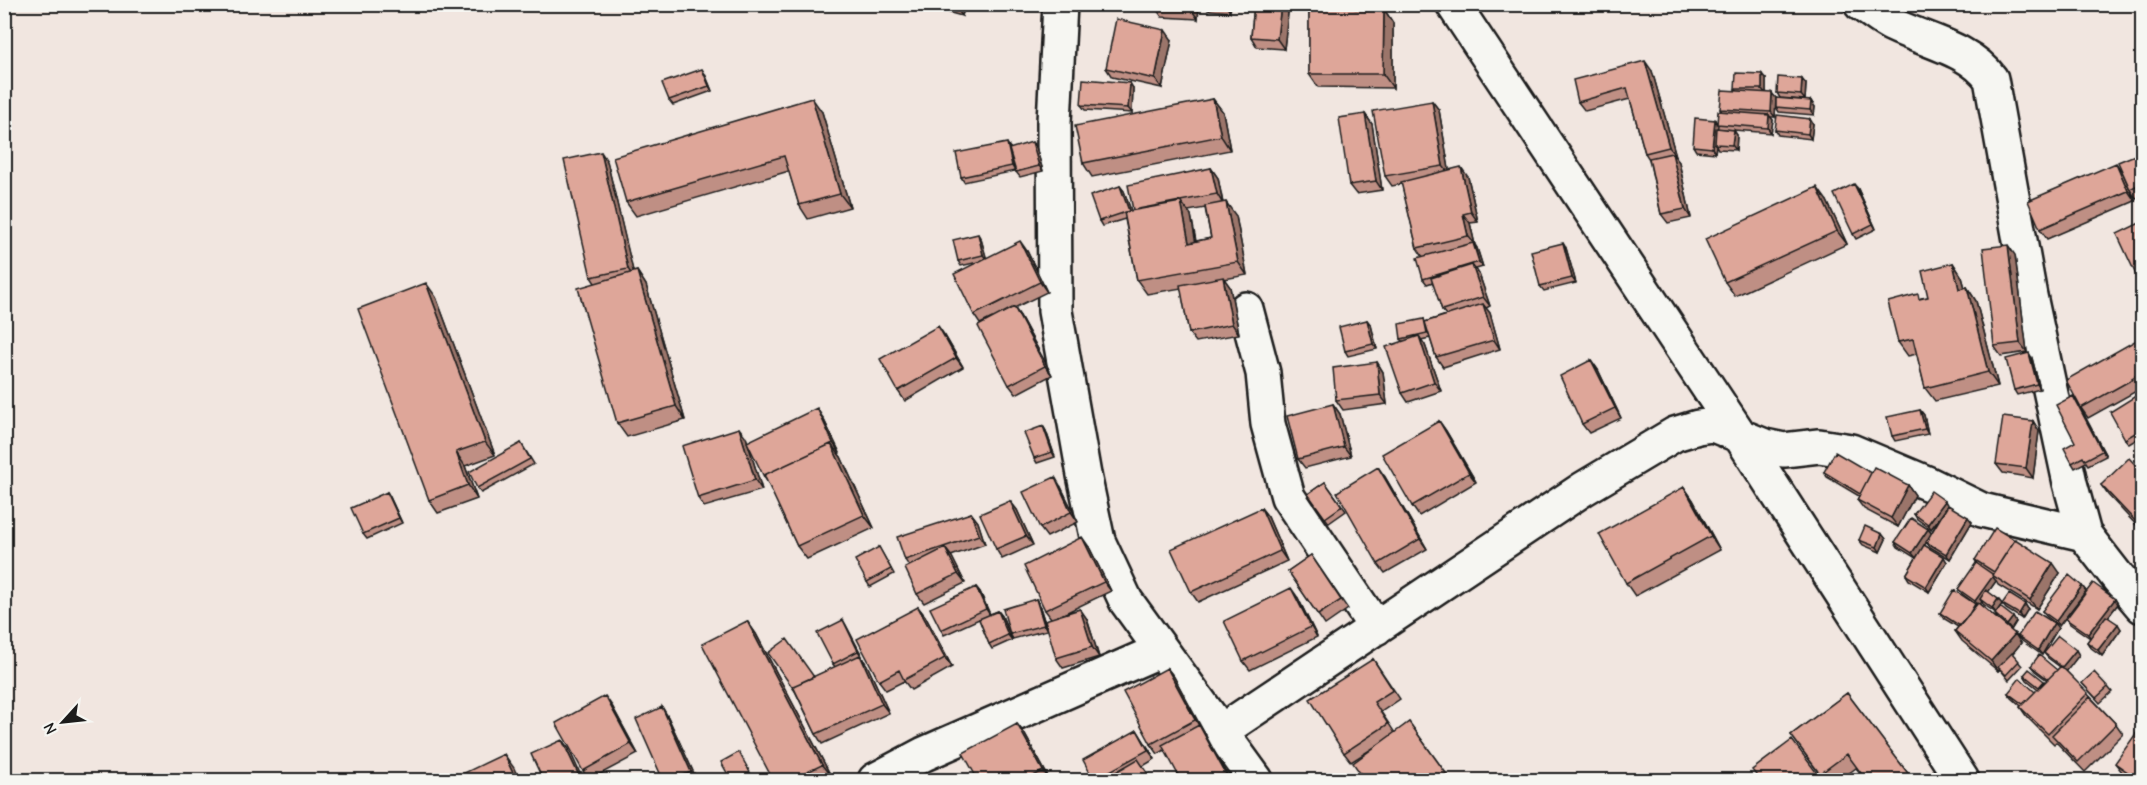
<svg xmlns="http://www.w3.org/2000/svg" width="2147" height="785" font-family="'Comic Neue',sans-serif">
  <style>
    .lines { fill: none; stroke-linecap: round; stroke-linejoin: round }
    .street-casing { stroke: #1c1c1c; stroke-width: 38 }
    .street { stroke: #f6f6f2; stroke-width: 33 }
    .wall { fill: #bf8f84; stroke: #1c1c1c; stroke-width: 1.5; fill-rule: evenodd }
    .shaded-wall { fill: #9b746b; stroke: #1c1c1c; stroke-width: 1.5 }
    .building { fill: #dea699; stroke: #1c1c1c; stroke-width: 1.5 }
  </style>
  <rect width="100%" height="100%" fill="#f1e6e0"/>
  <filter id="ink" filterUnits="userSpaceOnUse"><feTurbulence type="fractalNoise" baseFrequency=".0167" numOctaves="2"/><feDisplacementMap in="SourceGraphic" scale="12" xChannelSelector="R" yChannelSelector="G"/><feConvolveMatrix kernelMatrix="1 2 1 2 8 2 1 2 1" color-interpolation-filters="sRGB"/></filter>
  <g filter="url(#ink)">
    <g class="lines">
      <defs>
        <path id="street" d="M1060,4L1054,122L1055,311L1084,475L1098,541L1126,601L1256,780
          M1453,4L1739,434L1962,780
          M1861,4C1872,11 1882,20 1893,25C1926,41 1970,49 1991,79L2030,296L2070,483L2084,534L2119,579L2142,606
          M1246,309L1263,373L1268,424L1288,497L1376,628
          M1220,732L1583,489L1675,434L1698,427L1713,425L1765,446L1784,450L1819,446L1851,451L1929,484L1982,510L2084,534
          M875,780L924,754L1161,650"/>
      </defs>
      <use href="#street" class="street-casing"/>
      <use href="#street" class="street"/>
    </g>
    <path class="wall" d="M924,4H965L962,16L925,6Z
      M1155,4H1199L1198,19L1162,17L1155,7Z
      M1231,4L1230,12L1208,10L1204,5Z
      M1254,4H1289L1284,49L1257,47L1251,37Z
      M1309,4H1365V9H1384L1393,23V88L1318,87L1309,74Z
      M1172,40L1162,88L1112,77L1106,68Z
      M1652,71L1676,156L1675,157L1679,162L1691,218L1668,223L1661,214L1649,159L1645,153L1630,99L1585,111L1578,102Z
      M705,74L712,91L673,105L669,100Z
      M1766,79V92L1776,98L1775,117H1770L1773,120L1771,133L1721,129L1737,135L1736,150L1718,149L1716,145L1715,153L1696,151L1693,146L1715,120L1717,124L1722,112L1720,109L1737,91L1735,89Z
      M1806,84L1805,100L1780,98L1777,93Z
      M1133,88L1132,113L1085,110L1081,105Z
      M1213,99L1223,112L1230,150L1092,177L1083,163Z
      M1432,101L1439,110L1449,170L1468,177L1478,222L1470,223L1475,245L1477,248L1483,267L1476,269L1479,274L1490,306L1486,308L1490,313L1500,349L1443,367L1436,357L1430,338L1421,340L1425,345L1441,391L1408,402L1402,393L1403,341L1401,339L1424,319L1425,322L1446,315L1442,310L1433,282L1427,284L1423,279V257L1417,248L1402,184L1392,186L1385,176Z
      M1811,101L1815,107L1814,115L1779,112L1776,107Z
      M822,112L850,207L808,219L799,205L789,171L636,216L626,202Z
      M1365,114L1372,124L1382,190L1356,194L1349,185Z
      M1813,124L1811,139L1778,135L1775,130Z
      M1036,147L1043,171L1020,177L1016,172L1014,165L1015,171L964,182L961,177L1010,148V149Z
      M2142,152V196L2136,198L2130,190L2135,201L2047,239L2040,229L2121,170Z
      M607,161L633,272L637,271L646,285L685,420L627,437L617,423L595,283L591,277Z
      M1211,168L1218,178L1223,203L1236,216L1247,275L1224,279L1230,287L1239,334L1196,342L1189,333L1181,288L1147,294L1137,280L1125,219L1102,226L1099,221L1120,186L1124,191L1131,211L1133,210ZM1205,208L1211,238L1196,241L1191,215L1188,211Z
      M1858,189L1876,229L1856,239L1853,234Z
      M1827,201L1847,244L1735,296L1725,282Z
      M2142,222V285L2138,279Z
      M981,239L986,258L1027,251L1047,292L1014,308L1020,316L1052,375L1016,394L1009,385L992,318L980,324L974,315L978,262L961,266L958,261Z
      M1566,248L1576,283L1544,291L1540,286Z
      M2015,255L2027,352L2001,356L1994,346Z
      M1953,263L1962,277L1965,288L1967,287L1976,301L1998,386L1935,401L1925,388L1917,354L1908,356L1898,342L1921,298L1928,297Z
      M436,297L495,455L465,466L477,499L438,513L429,500Z
      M1367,320L1371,325L1377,349L1348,356L1345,351Z
      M945,336L963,367L905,401L898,391Z
      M2142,337V385L2139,387L2140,389L2088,418L2081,408Z
      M2032,358L2040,389L2017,395L2014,390Z
      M1591,360L1598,370L1621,418L1589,433L1582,424Z
      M1377,362L1383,372L1387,404L1343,410L1336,400Z
      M2142,392V436L2129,444L2125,439Z
      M2073,396L2106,456L2088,465L2086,462L2075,468L2072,463L2075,442Z
      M1333,404L1340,414L1351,456L1305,468L1298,459Z
      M1920,410L1924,415L1928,434L1895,441L1892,436Z
      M823,418L840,453L838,454L841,457L874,528L807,559L797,546L769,484L764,477Z
      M1439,421L1446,431L1476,482L1419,516L1412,506Z
      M2033,421L2039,431L2033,478L2003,473L1996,464Z
      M1043,426L1046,431L1055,457L1037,463L1034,458Z
      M746,437L762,490L704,507L698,498Z
      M521,443L534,464L481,493L477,488Z
      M1824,472L1871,473L1908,485L1915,495L1898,527L1864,509L1857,500L1859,496L1827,477Z
      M2142,472V531L2108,495L2101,485Z
      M1385,477L1427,549L1385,573L1378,564Z
      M1325,482L1346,511L1329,523L1308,494Z
      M1061,487L1078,522L1047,537L1040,528Z
      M1684,487L1693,500L1720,550L1635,596L1626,583Z
      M387,492L390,497L402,523L367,539L363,534Z
      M1010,501L1017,510L1033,545L1002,559L996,549Z
      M1948,505L1972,522L1950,559L1930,547L1926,542L1924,545L1947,562L1929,592L1909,580L1906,575L1916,558L1898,547L1895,542L1928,529L1931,533L1944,512L1931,529L1917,519L1914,514Z
      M1261,508L1268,517L1287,561L1198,602L1191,592Z
      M971,513L978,522L985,544L951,556L965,583L924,603L917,594L909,566L905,560Z
      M1882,534L1886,539L1880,552L1863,545L1859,540Z
      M879,547L894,574L870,587L867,582Z
      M1089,547L1111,591L1061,615L1080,609L1087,619L1099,657L1063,668L1056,658L1051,618L1045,610Z
      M1311,555L1348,609L1325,625L1288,571Z
      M1975,560L2060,573L2037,609L1998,585L1996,581L1988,592L1998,599L2002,604L1996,613L1983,604L1982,602L1980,604L2015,634L2021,643L2012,654L2022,666L2009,680L2000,669L1998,671L1962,641L1955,631L1958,627L1943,618L1940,613L1975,604L1976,606L1977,605L1962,594L1958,589L1977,564Z
      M2082,586L2086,591L2059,626L2046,616L2042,611Z
      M976,587L980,592L990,614L998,611L1002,616L1012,640L992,649L989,644L979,619L944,635L941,630Z
      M1298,598L1317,637L1250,670L1243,661Z
      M1036,599L1039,604L1047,630L1013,639L1010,634Z
      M2115,599L2118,604L2108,617L2121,629L2102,656L2090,647L2087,642L2090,638L2070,624L2066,619Z
      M2002,604H2025L2028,609L2022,619L2006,609Z
      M918,607L925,616L952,667L911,690L904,681L886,690L879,681Z
      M1995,614L2016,622L2011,630L1998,619Z
      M843,620L862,656H861L867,665L889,713L822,744L816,734L795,691L814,677L835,667L833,664Z
      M747,621L756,634L832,778L827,780H773Z
      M2058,628L2042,655L2022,641L2018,636Z
      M2044,653L2079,655L2066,671L2116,724L2123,734L2085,772L2056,742L2054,744L2027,717L2020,707L2021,706L2012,698L2008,693L2035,692L2038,689L2027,680L2024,675L2044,681L2045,682L2047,680L2035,671L2031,666L2057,670L2060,667L2048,658Z
      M1373,659L1400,699L1381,712L1395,733L1409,722L1451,780H1365L1381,743L1351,762L1344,753Z
      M1167,668L1174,677L1201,728L1206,735L1165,750L1158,754L1151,744Z
      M2082,683L2108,687L2112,692L2100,703Z
      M1847,693L1913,780H1866L1856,768L1840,780H1824L1791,735Z
      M612,706L638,754L589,780L583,771Z
      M662,707L668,717L697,780H663Z
      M1017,724L1024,733L1050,780H978Z
      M1137,730L1155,759L1143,766L1153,780H1094Z
      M2115,763L2142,780H2133L2122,772Z"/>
    <path class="shaded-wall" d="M955,4H965L962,16L955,6Z
      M1192,4H1199L1198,19L1191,9Z
      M1227,4H1231L1230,12L1227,7Z
      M1281,4H1289L1284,49L1277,39Z
      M1355,4H1365V22L1355,9Z
      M1384,9L1393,23V88L1383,74Z
      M1165,30L1172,40L1162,88L1155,79Z
      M1645,61L1652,71L1676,156L1669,147Z
      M702,69L705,74L712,91L709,86Z
      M1762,74L1766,79V94L1762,89Z
      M1802,79L1806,84L1805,100L1801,95Z
      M1130,83L1133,88L1132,113L1128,108Z
      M1772,93L1776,98L1775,117L1771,112Z
      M812,98L822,112L850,207L840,194Z
      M1213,99L1223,112L1230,150L1221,136Z
      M1432,101L1439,110L1450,175L1443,166Z
      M1811,101L1815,107L1814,115L1810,110Z
      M1365,114L1372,124L1382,190L1376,181Z
      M1769,115L1773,120L1771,133L1768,128Z
      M1810,119L1813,124L1811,139L1808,134Z
      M1715,120L1718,125L1716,144H1715L1716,145L1715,153L1712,148Z
      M1734,130L1737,135L1736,150L1732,145Z
      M1032,142L1036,147L1043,171L1039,166Z
      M1007,143L1010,148L1015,171L1012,166Z
      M601,152L607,161L635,279L628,269Z
      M1672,153L1679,162L1691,218L1685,209Z
      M2116,163L2123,173L2135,201L2128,191Z
      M1461,167L1468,177L1478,222L1471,212Z
      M1211,168L1218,178L1223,204L1217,194Z
      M1854,184L1858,189L1876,229L1873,224Z
      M1120,186L1124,191L1133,216L1129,211Z
      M1817,187L1827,201L1847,244L1837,231Z
      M1181,202L1191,215L1198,256L1189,243Z
      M1226,202L1236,216L1247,275L1238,262Z
      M1463,214L1470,223L1475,245L1477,248L1483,267L1479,262L1474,243L1468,236Z
      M978,234L981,239L987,260L983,255Z
      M1020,241L1027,251L1047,292L1040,282Z
      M1563,243L1566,248L1576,283L1572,278Z
      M2008,245L2015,255L2027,352L2020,343Z
      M1953,263L1962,277L1969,303L1959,289Z
      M1472,265L1479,274L1490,306L1483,297Z
      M637,271L646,285L685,420L676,406Z
      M1223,277L1230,287L1239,334L1232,324Z
      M426,283L436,297L495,455L485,442Z
      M1967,287L1976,301L1998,386L1988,372Z
      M1483,304L1490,313L1500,349L1494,340Z
      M1014,307L1020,316L1052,375L1045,366Z
      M1367,320L1371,325L1377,349L1373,344Z
      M938,326L945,336L963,367L956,358Z
      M1419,336L1425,345L1441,391L1434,382Z
      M2029,353L2032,358L2040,389L2037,384Z
      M1591,360L1598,370L1621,418L1615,408Z
      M1377,362L1383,372L1387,404L1380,395Z
      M2073,396L2077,401L2106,456L2102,451Z
      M1333,404L1340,414L1351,456L1344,447Z
      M817,408L823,418L840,453L833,443Z
      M1920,410L1924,415L1928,434L1925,429Z
      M1439,421L1446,431L1476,482L1469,473Z
      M2033,421L2039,431L2033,478L2026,468Z
      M1043,426L1046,431L1055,457L1052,452Z
      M739,428L746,437L762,490L755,480Z
      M831,444L841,457L874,528L864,515Z
      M456,452L465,466L477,499L468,485Z
      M1378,467L1385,477L1427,549L1420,539Z
      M1055,477L1061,487L1078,522L1071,512Z
      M1908,485L1915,495L1898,527L1891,518Z
      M1684,487L1693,500L1720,550L1711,536Z
      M387,492L390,497L402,523L399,518Z
      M1010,501L1017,510L1033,545L1026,536Z
      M1945,501L1948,506L1931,529L1928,524Z
      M1261,508L1268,517L1287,561L1280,551Z
      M971,513L978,522L985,544L979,535Z
      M1968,517L1972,522L1950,559L1946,554Z
      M1928,529L1932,534L1916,558L1912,553Z
      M1882,534L1886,539L1880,552L1877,547Z
      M1082,537L1089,547L1111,591L1104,582Z
      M945,548L952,557L965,583L958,574Z
      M1944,557L1947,562L1929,592L1926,587Z
      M2053,563L2060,573L2037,609L2030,600Z
      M1992,576L1996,581L1982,601L1980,599L1982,602L1978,606L1975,601Z
      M2082,586L2086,591L2059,626L2056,621Z
      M976,587L980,592L990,615L986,609Z
      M1291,588L1298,598L1317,637L1311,627Z
      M1036,599L1039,604L1047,630L1044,625Z
      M1998,599L2002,604L1996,613L1992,608Z
      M2115,599L2118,604L2091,639L2088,634Z
      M2025,604L2028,609L2022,619L2019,614Z
      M918,607L925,616L952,667L945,658Z
      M1080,609L1087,619L1099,657L1092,647Z
      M998,611L1002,616L1012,640L1008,635Z
      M2013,617L2016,622L2011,630L2007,625Z
      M843,620L846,625L862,656L858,651Z
      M747,621L756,634L832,778L822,765Z
      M2054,623L2058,628L2042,655L2038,650Z
      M2118,624L2121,629L2102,656L2098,650Z
      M2015,634L2021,643L2000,669L1998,667L2000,669L1998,671L1991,661Z
      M2076,650L2079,655L2066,672L2062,667Z
      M860,655L867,665L889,713L882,704Z
      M1167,668L1174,677L1230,780H1229Z
      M605,696L612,706L638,754L631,744Z
      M662,707L668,717L697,780L691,772Z
      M1017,724L1024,733L1050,780L1043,771Z
      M1137,730L1143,740L1155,759L1148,750Z
      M562,740L569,749L583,780H581Z
      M504,754L514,768L519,780H516Z"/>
    <path class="building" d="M1155,4H1192L1191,9L1155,7Z
      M1227,4V7L1204,5V4Z
      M1254,4H1281L1277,39L1251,37Z
      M1309,4H1355V9H1384L1383,74H1309Z
      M1116,19L1165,30L1155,79L1106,68Z
      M1645,61L1669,147L1645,153L1627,88L1578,102L1573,80Z
      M702,69L709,86L669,100L662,83Z
      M1736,73L1762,74V89H1735Z
      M1778,77L1802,79L1801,95L1777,93Z
      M1083,79L1130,83L1128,108L1081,105Z
      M1722,90L1772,93L1771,112L1720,109Z
      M812,98L840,194L799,205L784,156L626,202L613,157Z
      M1776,98L1811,101L1810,110L1776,107Z
      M1213,99L1221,136L1083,163L1075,126Z
      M1432,101L1443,166L1385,176L1373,111Z
      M1718,111L1769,115L1768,128L1717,124Z
      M1365,114L1376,181L1349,185L1339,118Z
      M1777,115L1810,119L1808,134L1775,130Z
      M1695,118L1715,120L1712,148L1693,146Z
      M1716,128L1734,130L1732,145L1715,144Z
      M1032,142L1039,166L1016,172L1009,149Z
      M1007,143L1012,166L961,177L956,153Z
      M601,152L628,269L591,277L564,160Z
      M2142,152V183L2130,189L2118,162Z
      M1672,153L1685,209L1661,214L1649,158Z
      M2116,163L2128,191L2040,229L2028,201Z
      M1461,167L1471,212L1463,214L1468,236L1417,248L1401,182Z
      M1211,168L1217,194L1133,210L1128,185Z
      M1854,184L1873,224L1853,234L1834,194Z
      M1120,186L1129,211L1099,221L1090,196Z
      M1817,187L1837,231L1725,282L1705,239Z
      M1181,202L1189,243L1211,238L1205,206L1226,202L1238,262L1137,280L1124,212Z
      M2142,222V277L2138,279L2117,234Z
      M978,234L983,255L958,261L953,240Z
      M1020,241L1040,282L974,315L954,274Z
      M1473,243L1479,262L1423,279L1417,258Z
      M1563,243L1572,278L1540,286L1531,251Z
      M2008,245L2020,343L1994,346L1983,248Z
      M1953,263L1959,289L1967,287L1988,372L1925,388L1913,339L1898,342L1888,302L1918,294L1919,299L1928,297L1922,271Z
      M1472,265L1483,297L1442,310L1431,278Z
      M637,271L676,406L617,423L578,288Z
      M1223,277L1232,324L1189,333L1180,285Z
      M426,283L485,442L456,452L468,485L429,500L358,309Z
      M1483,304L1494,340L1436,357L1425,322Z
      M1014,307L1045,366L1009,385L978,326Z
      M1424,319L1427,333L1401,339L1399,324Z
      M1367,320L1373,344L1345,351L1339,327Z
      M938,326L956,358L898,391L880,359Z
      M1419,336L1434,382L1402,393L1386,347Z
      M2142,337V372L2132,378L2133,379L2081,408L2066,380Z
      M2029,353L2037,384L2014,390L2006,359Z
      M1591,360L1615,408L1582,424L1560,376Z
      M1377,362L1380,395L1336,400L1333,368Z
      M2142,392V429L2125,439L2110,412Z
      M2073,396L2102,451L2085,460L2083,457L2072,463L2064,448L2075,442L2056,405Z
      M1333,404L1344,447L1298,459L1287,416Z
      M817,408L833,443L764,475L765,476L764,477L747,442Z
      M1920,410L1925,429L1892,436L1887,417Z
      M2003,417L2033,421L2026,468L1996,464Z
      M1439,421L1469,473L1412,506L1382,454Z
      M1043,426L1052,452L1034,458L1024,433Z
      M739,428L755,480L698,498L682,446Z
      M521,443L530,459L477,488L469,472Z
      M831,444L864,515L797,546L764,475Z
      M1835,452L1871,473L1860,494L1824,472Z
      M2129,458L2142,472V528L2101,485Z
      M1378,467L1420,539L1378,564L1337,492Z
      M1874,467L1908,485L1891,518L1857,500Z
      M1055,477L1071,512L1040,528L1023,492Z
      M1325,482L1342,506L1325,518L1308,494Z
      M1684,487L1711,536L1626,583L1599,534Z
      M1931,491L1945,501L1928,524L1914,514Z
      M387,492L399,518L363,534L351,508Z
      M1010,501L1026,536L996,549L980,514Z
      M1948,505L1968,517L1946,554L1926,542Z
      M1261,508L1280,551L1191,592L1171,549Z
      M971,513L979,535L905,560L897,537Z
      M1911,518L1928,529L1912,553L1895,542Z
      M1865,526L1882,534L1877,547L1859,540Z
      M1995,528L2015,540L1994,572L1975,560Z
      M1082,537L1104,582L1045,610L1024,566Z
      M2015,539L2053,563L2030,600L1992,575Z
      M1924,545L1944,557L1926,587L1906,575Z
      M879,547L891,569L867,582L855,560Z
      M945,548L958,574L917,594L905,568Z
      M1311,555L1341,600L1318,615L1288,571Z
      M1976,563L1992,574V575L1993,576L1975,601L1958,589Z
      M2069,575L2082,586L2056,621L2042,611Z
      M2093,583L2115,599L2088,634L2066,619Z
      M976,587L986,609L941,630L930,608Z
      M1291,588L1311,627L1243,661L1224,621Z
      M1954,590L1975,604L1968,616L1960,626L1940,613Z
      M1986,590L1998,599L1992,608L1980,599Z
      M2009,594L2025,604L2019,614L2002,604Z
      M1036,599L1044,625L1010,634L1003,609Z
      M1978,603L2015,634L1991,661L1955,631Z
      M918,607L945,658L904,680L899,670L879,681L857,639Z
      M2000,607L2013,617L2007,625L1995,614Z
      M1080,609L1092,647L1056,658L1045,620Z
      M998,611L1008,635L989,644L979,619Z
      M2035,611L2054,623L2038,650L2018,636Z
      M2106,616L2118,624L2098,650L2087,642Z
      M843,620L858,651L833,664L817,633Z
      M747,621L822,765L791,780H773L702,644Z
      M2058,636L2076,650L2062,667L2044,653Z
      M787,639L814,677L793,686L795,691L768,653Z
      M2012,653L2019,661L2006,675L1998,667Z
      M860,655L882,704L816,734L793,686Z
      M2039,655L2057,670L2048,679L2031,666Z
      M1373,659L1393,690L1374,702L1388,724L1344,753L1310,699Z
      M2061,666L2088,693L2048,734L2020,707Z
      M1167,668L1195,720L1151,744L1123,692Z
      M2029,669L2044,681L2039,687L2024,675Z
      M2094,672L2108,687L2096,698L2082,683Z
      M2020,678L2035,692L2023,704L2008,693Z
      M1847,693L1913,780H1866L1847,754L1820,774L1791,735Z
      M605,696L631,744L583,771L556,723Z
      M2090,697L2116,724L2078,762L2052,735Z
      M662,707L691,772L671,780H663L636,719Z
      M1409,722L1450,779L1447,780H1365L1353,763Z
      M1017,724L1043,771L1026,780H978L963,753Z
      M1199,725L1229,780H1181L1162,745Z
      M2142,725V780H2139L2115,763Z
      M1137,730L1148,750L1094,780L1083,760Z
      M562,740L581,780H543L531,754Z
      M1792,740L1822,780H1760L1752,770Z
      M739,752L754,780H731L721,762Z
      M504,754L516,780H462L460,775Z
      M1138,759L1148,774L1137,780H1102Z"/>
  </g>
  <rect width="2147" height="785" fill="none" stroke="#f6f6f2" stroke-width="24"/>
  <rect x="12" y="12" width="2123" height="761" fill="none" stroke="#1c1c1c" stroke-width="2" filter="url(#ink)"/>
  <g transform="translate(63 722) rotate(243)" stroke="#f6f6f2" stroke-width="4.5" paint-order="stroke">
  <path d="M0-4.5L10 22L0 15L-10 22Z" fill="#1c1c1c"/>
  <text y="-9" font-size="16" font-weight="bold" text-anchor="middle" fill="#1c1c1c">N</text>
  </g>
</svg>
